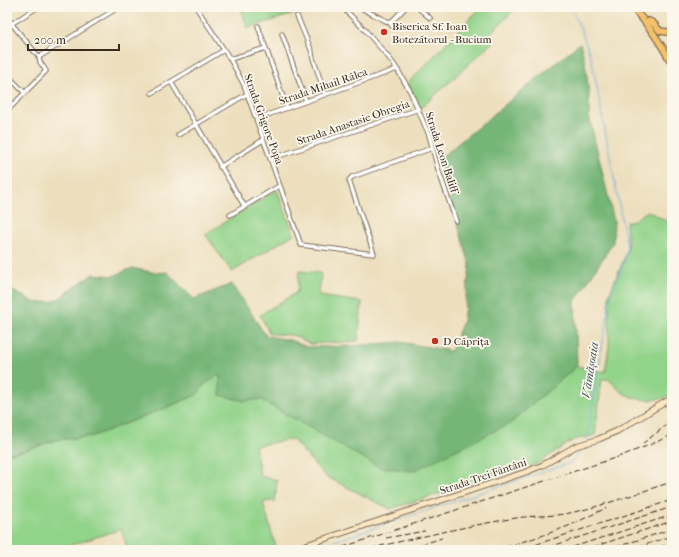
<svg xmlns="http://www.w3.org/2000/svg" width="679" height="557" font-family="'IM FELL French Canon',serif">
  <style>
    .green { fill: #92d38a; stroke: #667e54 }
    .forest { fill: #75b576; stroke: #58704a }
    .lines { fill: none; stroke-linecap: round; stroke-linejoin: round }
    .stream { stroke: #67a8db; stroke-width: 1 }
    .street-casing { stroke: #796956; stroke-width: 5.5 }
    .secondary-casing { stroke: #796956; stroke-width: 7 }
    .primary-casing { stroke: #796956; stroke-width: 8 }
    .street { stroke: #fff; stroke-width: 3.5 }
    .secondary { stroke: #fbe6c3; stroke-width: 5 }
    .primary { stroke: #f4c16a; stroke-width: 5.5 }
    .rail { stroke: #3b2a1e; stroke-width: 1; stroke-dasharray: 6 3; stroke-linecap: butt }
    .poi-dot { fill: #c8321e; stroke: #fbf7ec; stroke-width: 1.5 }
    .labels { text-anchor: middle; stroke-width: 3.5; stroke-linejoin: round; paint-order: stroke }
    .poi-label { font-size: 11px; fill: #3b2a1e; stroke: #fbf7ec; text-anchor: start }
    .street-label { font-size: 11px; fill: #3b2a1e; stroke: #fbf7ec }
    .water-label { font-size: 12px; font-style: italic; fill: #4a5660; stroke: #fbf7ec }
  </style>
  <rect width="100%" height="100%" fill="#fbf7ec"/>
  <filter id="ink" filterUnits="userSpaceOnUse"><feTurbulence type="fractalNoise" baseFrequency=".025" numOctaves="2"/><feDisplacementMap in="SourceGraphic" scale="8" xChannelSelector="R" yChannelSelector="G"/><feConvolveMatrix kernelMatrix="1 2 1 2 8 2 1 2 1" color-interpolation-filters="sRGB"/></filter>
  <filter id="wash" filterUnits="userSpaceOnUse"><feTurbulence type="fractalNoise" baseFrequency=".012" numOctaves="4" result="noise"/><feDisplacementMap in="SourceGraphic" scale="16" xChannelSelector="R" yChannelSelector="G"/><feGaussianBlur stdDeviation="0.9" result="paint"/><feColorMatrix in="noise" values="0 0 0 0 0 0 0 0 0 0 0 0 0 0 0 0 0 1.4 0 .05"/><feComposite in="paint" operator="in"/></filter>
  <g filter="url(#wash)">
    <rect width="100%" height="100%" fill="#eddfbd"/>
    <path class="green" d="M240,7H310V9L248,28Z
      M481,7H517L491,33L494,41L421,108L408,83Z
      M277,190L294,234L232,272L205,234Z
      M648,211L672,224V394C660,402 638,401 625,394C619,391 614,384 608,379H602L595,435L573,440L537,464L390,509L325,476L292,439L255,446L260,476L277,480L275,502L269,501L263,503L277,550H128L121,529L56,550H7V454L27,450L55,440L93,436L238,360L264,399L509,424L577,366L605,372L609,346V295L628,249L626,222H631Z
      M299,271L321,273L319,296L362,302L358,341L310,344L293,335L270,334L260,315L297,292Z"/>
    <path class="forest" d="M580,43L585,62L589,93V116L614,221L613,243L575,301L577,366L509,424L413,471L379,467L264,402L263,399L244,401L220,395V376H217L204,385L197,395L153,413L93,436L55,440L27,450L7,454V288L36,303L55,301L93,274L113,276L132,268L156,273L167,272L194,299L232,284L266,336L290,340L307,347L351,346L400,342L451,351L463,321L470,265L438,160Z"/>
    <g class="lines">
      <path class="stream" d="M571,7L583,35L592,61L627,247L623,267L614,283L611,293L587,440
        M307,550L567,464L572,462L584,447"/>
    </g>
  </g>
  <g filter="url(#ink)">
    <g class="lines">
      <defs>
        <path id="street" d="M196,7L230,59L244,85L301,245L374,254L349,180L352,177L432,148
          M342,7L365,30L390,59L397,69L410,91L429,135L438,169L456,221
          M359,7L390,23L392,26
          M417,7L430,18
          M297,16L312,52V55L325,94
          M7,18L39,57L40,62L46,71L7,111
          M390,23L406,7
          M11,24L38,7
          M258,26L287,108
          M282,34L306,101
          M39,57L119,7
          M230,59L266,48
          M7,75L25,93
          M171,82L245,207
          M152,93L224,50
          M256,119L397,69
          M178,135L247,94
          M270,159L419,109
          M220,167L263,140
          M230,215L279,186"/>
        <path id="secondary" d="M291,550L526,472L543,465L576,446L599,439L617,431L672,398"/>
        <path id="primary" d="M632,7C648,24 661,43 672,64
          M649,21L653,23L660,31L667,32"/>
      </defs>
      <use href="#street" class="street-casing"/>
      <use href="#secondary" class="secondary-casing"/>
      <use href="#primary" class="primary-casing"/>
      <use href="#street" class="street"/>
      <use href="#secondary" class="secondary"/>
      <use href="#primary" class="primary"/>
      <path class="rail" d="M642,444L672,421
        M386,538L425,531
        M334,550L618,457L647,446L672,435
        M362,550C413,539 465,526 516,518C535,515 555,517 574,512C607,505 639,492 672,482
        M404,550L442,538
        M496,550L547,534L571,525L606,508
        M519,550L672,500
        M540,550L672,507
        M564,550L672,515
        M584,550L672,521
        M607,550L672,529
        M629,550L672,536
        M650,550L672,543"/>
    </g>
  </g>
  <g class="poi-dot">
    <circle cx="384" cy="32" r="4"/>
    <circle cx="435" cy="341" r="4"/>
  </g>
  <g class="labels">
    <g class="poi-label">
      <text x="392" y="30">Biserica Sf. Ioan<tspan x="392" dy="13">Botezătorul - Bucium</tspan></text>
      <text x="443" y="345">D Căprița</text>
    </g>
    <g class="street-label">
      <text transform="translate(323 86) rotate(-19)" y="4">Strada Mihail Râlea</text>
      <text transform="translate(264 119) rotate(70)" y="4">Strada Grigore Popa</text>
      <text transform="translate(353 122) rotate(-19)" y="4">Strada Anastasie Obregia</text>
      <text transform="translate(442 152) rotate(72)" y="4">Strada Leon Baliff</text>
      <text transform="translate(483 476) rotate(-19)" y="4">Strada Trei Fântâni</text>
    </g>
    <g class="water-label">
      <text transform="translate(590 370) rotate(-81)" y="4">Vămășoaia</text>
    </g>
  </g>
  <rect width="679" height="557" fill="none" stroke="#fbf7ec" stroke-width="24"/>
  <path d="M28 44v6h91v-6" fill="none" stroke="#3b2a1e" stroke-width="2"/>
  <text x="34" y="44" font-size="12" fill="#3b2a1e" stroke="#fbf7ec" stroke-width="3" paint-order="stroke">200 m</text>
</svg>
